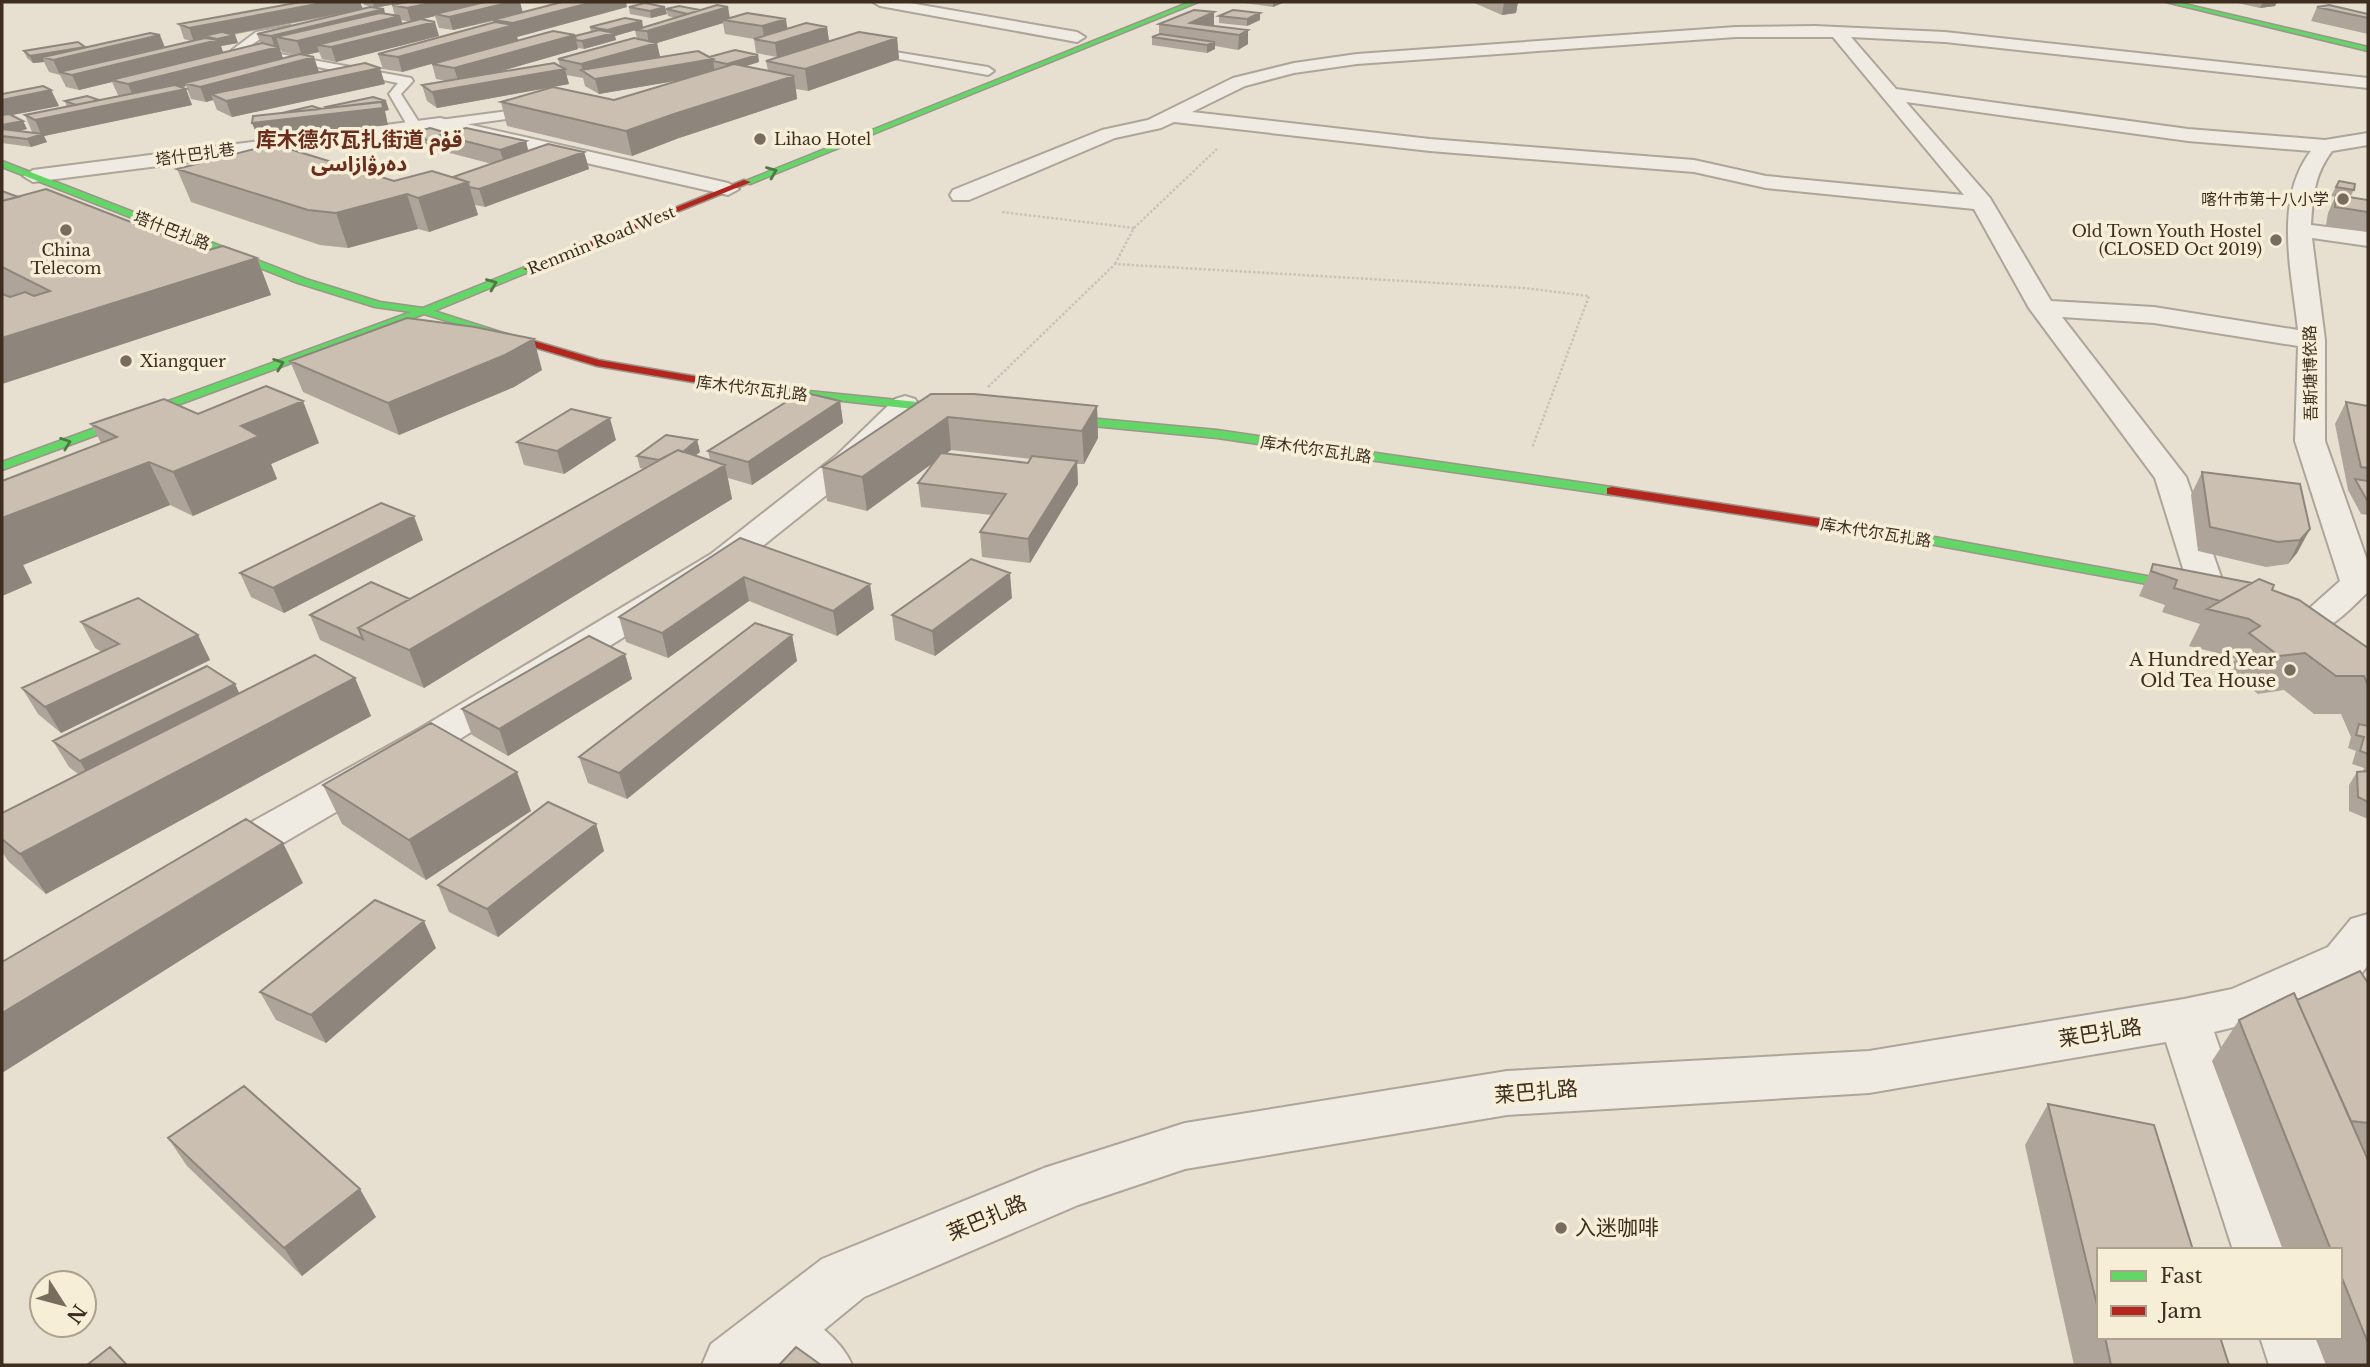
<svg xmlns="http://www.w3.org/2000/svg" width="2370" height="1367" font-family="'Libre Baskerville','Noto Sans Arabic','Noto Sans SC',serif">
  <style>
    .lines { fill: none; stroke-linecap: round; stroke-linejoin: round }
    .lane-casing { stroke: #ada599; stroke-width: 4 }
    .street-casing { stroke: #ada599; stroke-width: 4 }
    .fast-casing { stroke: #9c958a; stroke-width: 3 }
    .jam-casing { stroke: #9c958a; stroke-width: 3 }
    .path { stroke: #c8c2b9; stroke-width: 2.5; stroke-dasharray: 2.5 2; stroke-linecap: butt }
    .lane { fill: #efebe3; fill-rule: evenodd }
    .street { fill: #efebe3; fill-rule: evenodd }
    .fast { fill: #63d668; fill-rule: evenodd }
    .jam { fill: #b3261e; fill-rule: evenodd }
    .wall { fill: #afa499; fill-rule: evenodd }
    .shaded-wall { fill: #8e867d }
    .building { fill: #cbbfb2; stroke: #8e867d; stroke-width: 2 }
    .oneway { stroke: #4e7a40 }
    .poi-dot { fill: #786c5e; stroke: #f7eed8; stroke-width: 2.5 }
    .labels { text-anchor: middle; stroke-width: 7; stroke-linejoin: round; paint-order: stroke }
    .far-poi-label { font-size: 16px; fill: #3d2e20; stroke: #f7eed8; text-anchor: start }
    .far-street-label { font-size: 16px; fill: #3d2e20; stroke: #f7eed8 }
    .poi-label { font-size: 18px; fill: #3d2e20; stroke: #f7eed8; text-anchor: end }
    .far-district-label { font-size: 21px; font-weight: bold; fill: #6b2e1e; stroke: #f7eed8 }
    .near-street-label { font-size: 21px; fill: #3d2e20; stroke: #f7eed8 }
    .near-poi-label { font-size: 21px; fill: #3d2e20; stroke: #f7eed8; text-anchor: start }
  </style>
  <rect width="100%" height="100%" fill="#e7e0d1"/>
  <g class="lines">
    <defs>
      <path id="lane" d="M290,26L295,29L294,31L263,37L247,48L411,78L413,81L401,94L422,127L420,130H410L389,94L398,83L232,50L256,32Z
        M864,47L988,67L994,71L988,75L860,52V48Z
        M539,107L543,108V114L440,128L433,124L440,120Z
        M783,1304C808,1314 842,1340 852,1365H800L768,1338L762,1324L768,1310Z"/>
      <path id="street" d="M873,2H904L1077,32L1085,37L1077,42L880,6Z
        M1815,26L1945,32L2368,78V88L1945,42L1851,37L1896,89L2188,129L2325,140L2368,133V145L2332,151C2314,175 2313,196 2311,225L2368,232V246L2312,238L2325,340V441L2368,563V592C2348,610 2328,637 2299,630L2294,622L2340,581L2295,441L2298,346L2154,323L2062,317L2186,477L2226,591L2220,598L2208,602L2196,598L2190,591L2155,478L2029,308L1974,209L1766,188L1694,172L1430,151L1174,122L1161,128L1115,138L969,200H953L950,195L953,190L1102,130L1148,120L1233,78L1294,63L1357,54L1736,27ZM1736,37H1833L1964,195L1766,176L1694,160L1430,139L1192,112L1245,86L1294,73L1357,64ZM1906,102L2188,141L2311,151C2273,200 2292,273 2298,330L2154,307L2051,301L1990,198Z
        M440,118L728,183L739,189L728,195L440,130L33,182L23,176L33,170Z
        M905,396L915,399L919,405L859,469L735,568L447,747L237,870L221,875L205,870L199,859L205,848L419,729L711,554L837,455L895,399Z
        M2368,914V965L2362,973L2259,1021L2214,1032L2291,1250H2233L2166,1042L1869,1093L1507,1115L1185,1169L1078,1205L864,1297L781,1365H702L711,1344L822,1259L1044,1168L1185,1123L1507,1071L1869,1051L2184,999L2232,989L2328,947L2351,919Z
        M2260,1337H2322L2331,1365H2269Z"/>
      <path id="fast" d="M1190,2H1198L750,184L743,182Z
        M2166,2H2176L2368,47V51Z
        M2,161L306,279L380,302L423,308L525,267H531V271L434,311L529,341L520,343L424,314L2,470V462L411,312L375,307L298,283L2,167Z
        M740,384L967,407L973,411L967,415L736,389L734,387Z
        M1045,414L1217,430L1612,487L1619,491L1612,495L1217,438L1041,421L1039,418Z
        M1907,532L2196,585L2203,589L2196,593L1902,539L1900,536L1902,533Z"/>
      <path id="jam" d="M744,180L751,182L531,271L523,269Z
        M524,338L599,360L740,384L746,387L740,390L597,366L520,343L519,341Z
        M1612,487L1907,532L1914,536L1907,540L1607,494V488Z"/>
    </defs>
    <use href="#lane" class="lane-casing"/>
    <use href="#street" class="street-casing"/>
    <use href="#fast" class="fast-casing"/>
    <use href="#jam" class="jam-casing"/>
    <path class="path" d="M1002,212L1134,228L1115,264
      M1134,228L1217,149
      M988,387L1115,264L1524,288L1589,296L1532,448"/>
    <use href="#lane" class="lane"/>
    <use href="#street" class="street"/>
    <use href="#fast" class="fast"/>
    <use href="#jam" class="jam"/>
  </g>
  <path class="wall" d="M301,2H360L362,9L372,7L364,5L363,2H406L375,8L385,14L395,16L392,5L520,2L522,12L627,7L517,37L518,40L402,72L383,69L378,54L494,23L493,21L453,30L439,28L435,16L422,19L439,36L336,62L322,59L319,52L305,55L319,72L385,84L232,117L217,110L213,100L206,102L191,99L186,86L182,87L186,89L192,105L44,136L47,142L31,147L2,143V94L51,90L59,106L12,115L23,121L27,129L20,131L35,133L32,132L25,115L67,107L65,101L99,100L120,96L118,95L112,82L79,90L66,87L60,75L49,72L44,62L33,63L27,58L24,51L85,48L165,47L191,41L184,39L179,24ZM346,13L257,34L261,44L223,53L221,46L238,43L235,35H232ZM401,20L411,22L403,24ZM279,50H281L282,52L297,55L283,59Z
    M1244,2H1285L1273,7L1244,3Z
    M1472,2H1518L1516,13L1502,15Z
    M2233,2H2277L2275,6L2260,8Z
    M629,7L667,14L651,18L630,14Z
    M728,7L730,18L787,29L827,27L829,41L777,57L756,53L754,39L725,34L723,23L657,43L660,57H709L758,55L759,62L746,66L768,71L766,61L897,38L899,59L808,91L796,89L797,99L679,138L632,156L507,126L501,102L553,87L437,108L427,101L422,85L446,81L436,79L432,64L575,36L591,32L590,27L642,21L643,27L675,18L668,16L666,9L700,10ZM635,30L637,39L558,59L560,66L498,72L578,49V48L584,49L616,40L615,36ZM566,75L583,78L585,86L599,94L681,80L614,100L553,87L569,84Z
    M2317,7L2368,14V34L2311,21Z
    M1260,13V20L1247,26L1219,23V16Z
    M1159,24L1214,26L1248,30V44L1238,50L1215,46V49L1207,53L1152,45V37L1159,34Z
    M447,133L526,141L528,151L584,152L589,169L485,207L475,205L478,215L429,232L418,229L348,248L320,245L191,202L177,169L394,181L453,177L492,164L446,152L444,148L437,150L411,142L408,134Z
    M2339,181L2354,190L2350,197L2368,200V232L2326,225L2328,213L2335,197L2331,196Z
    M2,191L205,251L257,258L271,295L2,384Z
    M290,361L542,370L514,387L399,435L303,392Z
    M931,394L1097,406L1098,438L1084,464H1077L1078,484L1030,563L982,557L980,532L992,515L921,507L918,483L934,462L867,511L827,501L822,467ZM951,450L1031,459L1028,463L946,454Z
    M840,401L843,423L752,485L728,478L732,499L424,688L320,640L310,615L410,599L644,469L640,468L637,456L697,440L700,452L695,456L710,460L708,451Z
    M2346,402L2368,406V515L2361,514L2348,490L2335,424Z
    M198,414L319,443L271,464L277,479L193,516L170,505L23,565L32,583L2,596V481L101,443L91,424Z
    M616,440L564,474L524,465L517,442Z
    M2202,472L2310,529L2297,553L2288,564L2266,567L2198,551L2191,495Z
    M740,538L874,609L837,636L749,601L668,658L626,642L619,617Z
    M423,540L284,613L251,597L240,573Z
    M2153,564L2272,590L2368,648V819L2349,811V785L2357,772L2363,771L2364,768L2352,764L2356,751L2348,748L2351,737L2341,714H2314L2284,690L2258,694L2229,670L2235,659L2229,656L2189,646L2200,624L2162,612L2165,605L2139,596Z
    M1012,598L935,656L895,640L892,615Z
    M81,622L198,635L210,660L61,733L38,714L22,688L102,652L95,648Z
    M792,635L797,661L627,799L588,783L579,757Z
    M625,654L632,679L508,756L472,735L462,709Z
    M355,678L371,716L46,894L9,862L2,852V813L78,774L69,767L53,741L235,684L239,693Z
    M323,785L531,811L426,880L342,824Z
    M596,824L604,851L498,937L449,912L438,885Z
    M436,948L326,1043L276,1020L260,992Z
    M2368,983V1153H2365L2368,1160V1365H2326L2315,1337H2340V1250H2283L2212,1061L2239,1020L2297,1000Z
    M2048,1104L2099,1250V1337H2220L2229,1365H2074L2025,1145Z
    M168,1138L376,1217L302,1276L187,1166Z"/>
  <path class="shaded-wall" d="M328,2H360L363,9L212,38L203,36L205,40L194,42L189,28Z
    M373,2H406L374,8Z
    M435,2H489L435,14V16L411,22L407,8Z
    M511,2H520L523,13L453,30L449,17Z
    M593,2H626L627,7L517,37L518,40L402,72L398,57L514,26L513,23Z
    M1273,2H1285L1273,7Z
    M1504,2H1518L1516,13L1502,15Z
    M2263,2H2277L2275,6L2260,8Z
    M665,7L667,14L651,18L650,11Z
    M728,7L730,21L723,20V23L657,43L660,57L583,71L581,64L649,45L647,31Z
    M384,9L387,20L400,16L404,29L435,22L439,36L336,62L331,47L317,45L319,52L302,56L297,41L276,37L284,61L185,83L186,86L134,99L128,84L275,48L271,36Z
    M1214,12V26L1190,23Z
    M1260,13V20L1247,26V19Z
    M786,19L788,33L765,41L762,26Z
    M642,21L643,28L615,36L616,40L584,49L582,41L608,34L607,30Z
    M827,27L829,41L777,57L775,43Z
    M1248,30V44L1238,50L1239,35Z
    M160,35L166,50L59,72L60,75L53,60L43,57L44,62L33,63L30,56L85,47L87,52Z
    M235,35L238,43L221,46L224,55L111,80L112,82L79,90L72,75Z
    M575,35L578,49L459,83L454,68Z
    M897,38L899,59L808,91L805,69Z
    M1215,42V49L1207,53V45Z
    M758,55L759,62L729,71L727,64Z
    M314,57L319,72L211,94L213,100L206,102L200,87Z
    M713,59L715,74L599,94L595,79Z
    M380,68L385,84L232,117L226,101Z
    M565,69L569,84L437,108L432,92Z
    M794,76L797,99L679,138L632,156L626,131L674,114Z
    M186,89L192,105L44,136L47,142L31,147L27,139L41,134L35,120Z
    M51,90L59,106L2,117V100Z
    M386,101L389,110L385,111L388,125L259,140L252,123Z
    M23,121L27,129L2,135V125Z
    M442,140L444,148L437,150L434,142Z
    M526,141L530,159L505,167L500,150Z
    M584,152L589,169L485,207L479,189Z
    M468,182L478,215L429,232L418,198Z
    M407,194L418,229L348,248L336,213Z
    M257,258L271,295L2,384V338Z
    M534,339L542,370L514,387L399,435L388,403Z
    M303,401L319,443L271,464L277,479L193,516L173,472L241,426Z
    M840,401L843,423L752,485L748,462Z
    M1097,406L1098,438L1084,464L1082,431Z
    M948,417L951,450L867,511L862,477Z
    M610,418L616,440L564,474L557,451Z
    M697,440L700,452L672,474L669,462Z
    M1077,461L1078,484L1030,563L1028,539Z
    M149,462L170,505L23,565L32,583L2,596V518Z
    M725,465L732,499L424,688L409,650Z
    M414,516L423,540L284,613L273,588Z
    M2310,529L2297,553L2288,564L2300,540Z
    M1010,573L1012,598L935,656L932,631Z
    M744,577L749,601L668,658L662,633Z
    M870,584L874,609L837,636L833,611Z
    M198,635L210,660L61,733L45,707Z
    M792,635L797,661L627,799L619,773Z
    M625,654L632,679L508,756L499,729Z
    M355,678L371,716L46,894L20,854Z
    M235,684L247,710L95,788L80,761Z
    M517,772L531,811L426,880L409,840Z
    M596,824L604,851L498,937L487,909Z
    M283,843L303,883L2,1073V1013Z
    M424,921L436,948L326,1043L311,1015Z
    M360,1189L376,1217L302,1276L284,1248Z"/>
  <path class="building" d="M301,2H328L189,28L179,24Z
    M407,2H435L407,8L392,5Z
    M485,2H511L449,17L435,14Z
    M562,2H593L513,23L493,20Z
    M645,3L665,7L650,11L629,7Z
    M717,5L728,7L647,31L635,30Z
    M2329,5L2368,14V18L2317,7Z
    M679,6L700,10L688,14L666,9Z
    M370,7L384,9L271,36L257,34Z
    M1194,10L1214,12L1190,23L1248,30L1239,35L1159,24Z
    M1233,10L1260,13L1247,19L1219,16Z
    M380,13L400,16L297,41L276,37Z
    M747,13L786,19L762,26L723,20Z
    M625,18L642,21L607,30L590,27Z
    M421,19L435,22L331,47L317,45Z
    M495,22L514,25L398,57L378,54Z
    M806,23L827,27L775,43L754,39Z
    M599,30L614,33L582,41L576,40L575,36Z
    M553,31L575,35L454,68L432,64Z
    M222,32L235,35L217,39L203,36Z
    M859,32L897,38L805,69L766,61Z
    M150,33L160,35L53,60L43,57Z
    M1160,34L1215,42L1207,45L1152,37Z
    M205,38L218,40L72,75L59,72Z
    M634,38L657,43L581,64L558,59Z
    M78,42L85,47L30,56L24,51Z
    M262,43L278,47L128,84L111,80Z
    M735,50L758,55L727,64L713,61V59L709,57Z
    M698,51L713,59L595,79L581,70Z
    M300,54L314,57L200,87L185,83Z
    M365,63L380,68L226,101L211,94Z
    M554,63L565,69L432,92L422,85Z
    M734,64L794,76L674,114L626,131L501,102L553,87L614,100Z
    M175,85L186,89L35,120L25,115Z
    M43,86L51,90L2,100V94Z
    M87,96L99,100L76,105L65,101Z
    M373,97L386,101L328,108L326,107Z
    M382,102L383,108L252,123L253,116Z
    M312,106L321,109L282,113Z
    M9,114L23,121L2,125V115Z
    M430,128L447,133L441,135L442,140L434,142L408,134Z
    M466,128L526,141L500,150L441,135Z
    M2,129L43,134L27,139L2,136Z
    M273,144L394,181L432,171L468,182L418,198L407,194L336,213L308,210L177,169Z
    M548,144L584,152L479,189L469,187L468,182L453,177Z
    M2339,181L2355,184L2354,190L2336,187Z
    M46,189L205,251L223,246L257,258L2,338V294L10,297L25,292L34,296L50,291L2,267V201Z
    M2,191L18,197L2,201Z
    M2336,195L2368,200V212L2335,207Z
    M407,318L475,327L534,339L505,355L388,403L290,361Z
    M266,386L303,401L241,426L259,436L173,472L149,462L2,518V481L117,437L91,424L164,399L198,414Z
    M802,392L840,401L748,462L708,451Z
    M931,394H974L1097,406L1082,431L948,417L862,477L822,467Z
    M2346,402L2368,406V468L2361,467Z
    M571,409L610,418L557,451L517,442Z
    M666,435L697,440L683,452L678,450L659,460L637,456Z
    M678,450L725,465L409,650L358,628Z
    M941,453L1028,463L1032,456L1077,461L1028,539L980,532L1006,494L918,483Z
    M2202,472L2300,484L2310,529L2300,540L2278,542L2210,527Z
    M2355,479L2368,481V502Z
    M381,503L414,516L273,588L240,573Z
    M740,538L870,584L833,611L744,577L662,633L619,617Z
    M971,559L1010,573L932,631L892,615Z
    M2153,564L2252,583L2220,601L2174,588L2177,580L2151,571Z
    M2259,579L2274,585L2272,590L2299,600L2368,648V685L2364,676H2336L2305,653L2279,656L2249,633L2260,626L2249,619L2207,609Z
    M371,582L410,599L358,628L363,639L310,615Z
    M138,598L198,635L45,707L22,688L119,644L81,622Z
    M755,623L792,635L619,773L579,757Z
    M589,636L625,654L499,729L462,709Z
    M315,655L355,678L20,854L2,839V813Z
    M207,666L235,684L80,761L53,741Z
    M431,723L517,772L409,840L323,785Z
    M2359,724L2368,726V754L2360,751L2364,737L2356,735Z
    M2368,771V802L2358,797L2357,772Z
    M548,802L596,824L487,909L438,885Z
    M246,819L283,843L2,1013V962Z
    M375,900L424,921L311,1015L260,992Z
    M2360,971L2368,983V1123L2351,1121L2297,1000Z
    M2294,993L2368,1160V1343L2340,1273V1250H2331L2239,1020Z
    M244,1086L360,1189L284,1248L168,1138Z
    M2048,1104L2154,1125L2193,1250H2099V1313Z
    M2105,1337H2220L2229,1365H2111Z
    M110,1347L127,1365H87Z
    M796,1347L821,1365H779Z"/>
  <defs><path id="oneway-chevron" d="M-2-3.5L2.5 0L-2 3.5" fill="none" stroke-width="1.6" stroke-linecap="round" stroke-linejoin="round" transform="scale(1.75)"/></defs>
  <g class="oneway">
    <use href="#oneway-chevron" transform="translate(772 172) rotate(-22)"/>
    <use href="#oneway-chevron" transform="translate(492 284) rotate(-22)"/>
    <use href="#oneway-chevron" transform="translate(279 364) rotate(-20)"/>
    <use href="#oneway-chevron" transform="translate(66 443) rotate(-20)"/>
  </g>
  <g class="poi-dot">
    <circle cx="760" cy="139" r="7"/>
    <circle cx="2343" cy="199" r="7"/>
    <circle cx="66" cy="230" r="7"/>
    <circle cx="2276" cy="240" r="7"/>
    <circle cx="126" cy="361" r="7"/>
    <circle cx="2290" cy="670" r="7"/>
    <circle cx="1561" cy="1228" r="7"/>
  </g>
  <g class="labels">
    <g class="far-poi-label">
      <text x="774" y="145">Lihao Hotel</text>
      <text x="2329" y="205" text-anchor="end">喀什市第十八小学</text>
      <text x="2262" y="237" text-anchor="end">Old Town Youth Hostel<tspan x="2262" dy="18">(CLOSED Oct 2019)</tspan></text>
      <text x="66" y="256" text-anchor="middle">China<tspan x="66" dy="18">Telecom</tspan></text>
      <text x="140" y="367">Xiangquer</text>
    </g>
    <g class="far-street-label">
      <text transform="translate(195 154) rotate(-8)" y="6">塔什巴扎巷</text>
      <text transform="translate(172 230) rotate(21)" y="6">塔什巴扎路</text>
      <text transform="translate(601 240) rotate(-22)" y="6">Renmin Road West</text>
      <text transform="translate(2310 373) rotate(-91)" y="6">吾斯塘博依路</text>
      <text transform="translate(752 388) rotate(7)" y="6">库木代尔瓦扎路</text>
      <text transform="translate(1316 449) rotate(8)" y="6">库木代尔瓦扎路</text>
      <text transform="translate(1876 532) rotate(9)" y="6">库木代尔瓦扎路</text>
    </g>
    <g class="poi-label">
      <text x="2276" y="666">A Hundred Year<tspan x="2276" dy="21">Old Tea House</tspan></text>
    </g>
    <g class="far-district-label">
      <text x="359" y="147">库木德尔瓦扎街道 قۇم<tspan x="359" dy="24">دەرۋازاسى</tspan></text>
    </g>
    <g class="near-street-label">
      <text transform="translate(2100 1033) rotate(-9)" y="7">莱巴扎路</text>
      <text transform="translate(1536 1092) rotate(-5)" y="7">莱巴扎路</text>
      <text transform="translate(987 1218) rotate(-23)" y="7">莱巴扎路</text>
    </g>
    <g class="near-poi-label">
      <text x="1575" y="1235">入迷咖啡</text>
    </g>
  </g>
  <rect width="2370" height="1367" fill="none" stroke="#3d2e20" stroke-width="7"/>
  <rect x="2097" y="1248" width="245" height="91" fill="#f7eed8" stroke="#ada18e" stroke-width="2"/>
  <rect x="2111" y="1271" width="35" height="10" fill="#63d668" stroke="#ada18e" stroke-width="2"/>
  <text x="2160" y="1283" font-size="21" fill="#3d2e20">Fast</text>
  <rect x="2111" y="1306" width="35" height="10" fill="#b3261e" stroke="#ada18e" stroke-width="2"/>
  <text x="2160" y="1318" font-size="21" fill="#3d2e20">Jam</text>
  <g transform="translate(63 1304) rotate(126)"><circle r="33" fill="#f7eed8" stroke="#ada18e" stroke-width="2"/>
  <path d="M0-5L12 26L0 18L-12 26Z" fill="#786c5e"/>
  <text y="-10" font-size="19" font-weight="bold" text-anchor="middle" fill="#3d2e20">N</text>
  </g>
</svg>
